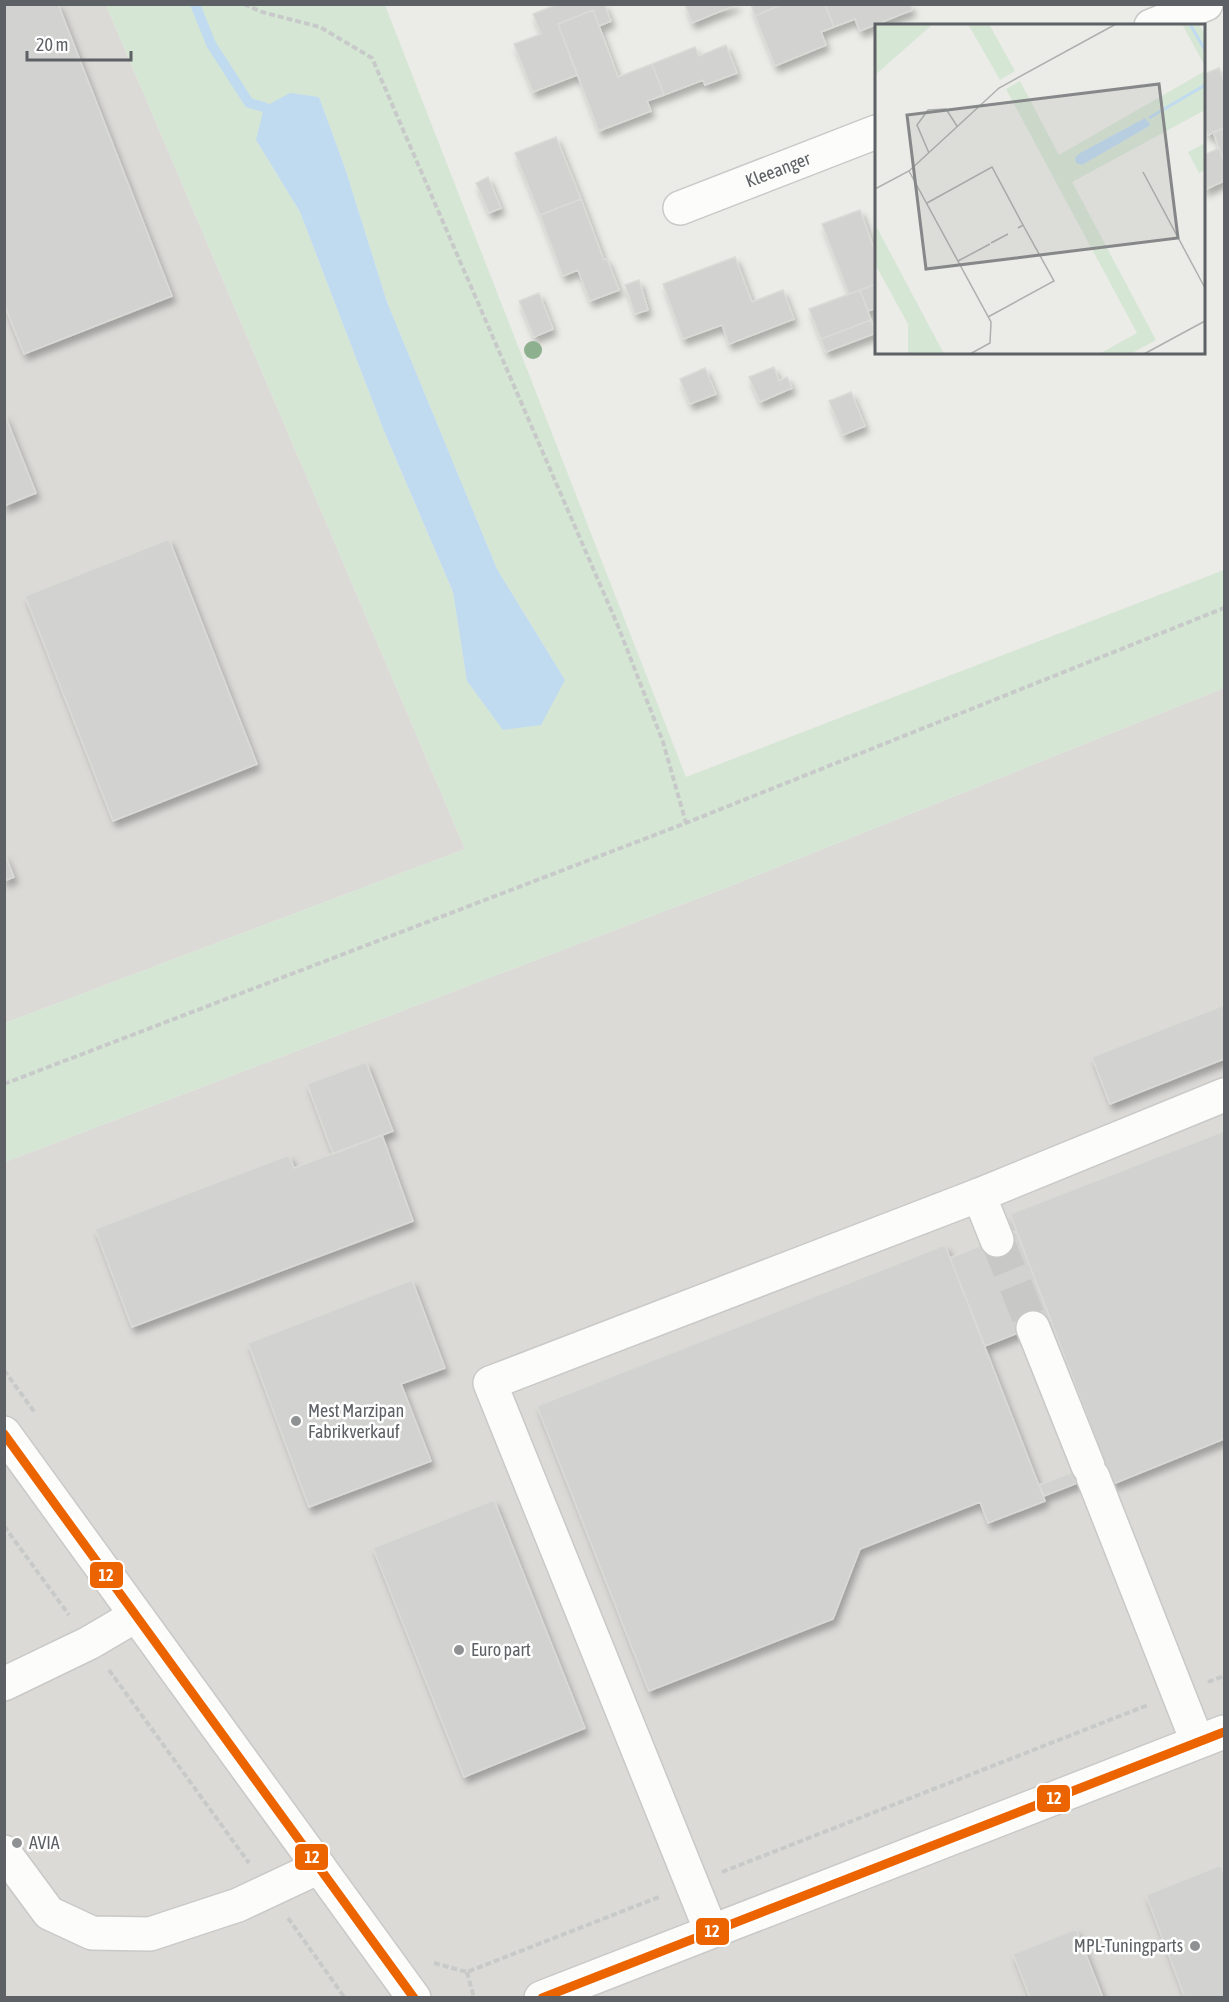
<svg xmlns="http://www.w3.org/2000/svg" width="1229" height="2002" font-family="'Asap Condensed',sans-serif">
  <style>
    .industrial { fill: #dbdad7 }
    .green { fill: #d6e6d5; fill-rule: evenodd }
    .water { fill: #c0dbf0 }
    .lines { fill: none; stroke-linecap: round; stroke-linejoin: round }
    .stream { stroke: #c0dbf0; stroke-width: 10 }
    .building { fill: #d2d2d0; stroke: #dadad6; stroke-width: 1.5; filter: url(#shadow) }
    .minor-tunnel { stroke: #c8c8c6; stroke-width: 33; stroke-dasharray: 33 16; stroke-linecap: butt }
    .minor-casing { stroke: #c9c9c8; stroke-width: 36 }
    .path { stroke: #c7cac9; stroke-width: 4; stroke-dasharray: 6 3; stroke-linecap: butt }
    .minor { stroke: #fcfcfb; stroke-width: 33 }
    .bus-1-casing { stroke: #fff; stroke-width: 14 }
    .bus-1 { stroke: #ec6400; stroke-width: 9 }
    .tree { fill: #8db08e }
    .poi-dot { fill: #8f9192; stroke: #fff; stroke-width: 2 }
    .labels { text-anchor: middle; stroke-width: 5; stroke-linejoin: round; paint-order: stroke }
    .street-label { font-size: 18px; fill: #5d6064; stroke: #fff }
    .poi-label { font-size: 18px; fill: #5d6064; stroke: #fff; text-anchor: start }
    .inset-river { fill: none; stroke: #c0dbf0; stroke-width: 3 }
    .inset-road { fill: none; stroke: #aeafaf; stroke-width: 1.5 }
    .view { fill: #858789; fill-opacity: 0.15; stroke: #858789; stroke-width: 3 }
    .inset-edge { fill: none; stroke: #5d6064; stroke-width: 3 }
    .line-badge { stroke: #fff; stroke-width: 2 }
    .badge-label { font-size: 16px; text-anchor: middle; font-weight: bold; fill: #fff }
  </style>
  <defs>
    <filter id="shadow"><feDropShadow dx="3.5" dy="6" stdDeviation="3" flood-color="#0004"/></filter>
  </defs>
  <rect width="100%" height="100%" fill="#ebebe7"/>
  <path class="industrial" d="M5,5H106L465,849L5,1023Z
    M1224,688V1997L5,1998V1162L728,887Z"/>
  <path class="green" d="M106,5H385L686,777L1224,570V688L728,887L5,1162V1023L465,849ZM319,97L345,168L387,302L497,569L565,680L467,681L453,592L384,431L300,212L256,140Z"/>
  <path class="water" d="M290,93L319,97L345,168L387,302L497,569L565,680L541,725L503,730L467,681L453,592L384,431L300,212L256,140L264,107Z"/>
  <g class="lines">
    <path class="stream" d="M195,4L211,44L249,103L264,107"/>
  </g>
  <path class="building" d="M4,4H58L172,296L24,354L4,304Z
    M558,4H604L611,21L599,26L593,10L558,24L577,75L533,92L514,44L541,34L533,14Z
    M685,4H738L692,23Z
    M751,4H783L755,16Z
    M783,4H825L834,27L821,32L826,45L775,66L755,16Z
    M825,4H910L912,10L860,31L855,19L834,27Z
    M593,10L618,77L652,64L664,95L647,101L651,111L599,131L558,24Z
    M726,45L737,73L705,85L703,80L664,95L652,64L695,47L699,56Z
    M1219,68L1224,81V128L1208,135L1204,124V74Z
    M1224,128V161L1213,132Z
    M556,137L581,199L540,215L515,153Z
    M1219,148L1224,161V181L1204,190V155Z
    M488,177L501,208L489,213L476,183Z
    M581,199L604,260L607,259L619,290L590,301L578,270L563,276L540,215Z
    M860,210L873,246L876,245V284L849,294L822,224Z
    M735,257L752,302L783,290L794,319L729,344L722,325L683,339L663,284Z
    M639,280L648,310L635,314L625,285Z
    M876,284V308L868,311L860,290Z
    M860,290L871,320L821,339L809,309Z
    M539,293L553,329L534,337L519,301Z
    M871,320L876,333L826,352L821,339Z
    M774,367L779,381L787,377L792,388L760,402L749,377Z
    M705,368L716,394L690,404L680,379Z
    M851,392L865,426L843,435L829,401Z
    M4,413L36,493L4,506Z
    M169,539L257,764L113,821L25,596Z
    M4,853L14,877L4,881Z
    M1224,1005V1059L1110,1104L1092,1057Z
    M366,1062L393,1131L333,1154L307,1084Z
    M1224,1131V1439L1113,1484L1010,1214Z
    M382,1135L413,1221L132,1327L95,1229L289,1155L294,1168Z
    M1016,1231L1051,1320L985,1346L950,1258Z
    M945,1245L1045,1501L988,1523L980,1502L860,1549L833,1619L649,1691L537,1406Z
    M412,1280L445,1368L401,1384L431,1461L309,1507L248,1343Z
    M1104,1460L1108,1471L1044,1496L1039,1485Z
    M494,1500L585,1728L464,1777L373,1548Z
    M1221,1865L1224,1874V1998H1185L1146,1895Z
    M1076,1929L1103,1998H1030L1013,1954Z"/>
  <g class="lines">
    <path class="minor-tunnel" d="M997,1240L1033,1328"/>
    <defs>
      <g id="minor">
        <path d="M1151,26L1206,4"/>
        <path id="s1" d="M680,208L876,132"/>
        <path d="M997,1240L979,1195L1224,1095"/>
        <path d="M1033,1328L1088,1466"/>
        <path d="M4,1433L414,1998"/>
        <path d="M1093,1477L1197,1741"/>
        <path d="M4,1684L89,1643L135,1616"/>
        <path d="M4,1852L49,1913L92,1933L150,1934L238,1905L319,1867"/>
        <path d="M711,1931L490,1383L979,1195"/>
        <path d="M541,1998L1224,1732"/>
      </g>
    </defs>
    <use href="#minor" class="minor-casing"/>
    <path class="path" d="M244,4L262,12L320,27L372,58L618,626L663,742L686,823
      M4,1084L686,823L1224,608
      M4,1370L35,1413
      M4,1526L69,1615
      M109,1670L249,1863
      M1208,1682L1224,1676
      M722,1872L1148,1705
      M288,1918L345,1998
      M434,1963L467,1972L659,1897
      M467,1972L474,1998"/>
    <use href="#minor" class="minor"/>
    <defs>
      <path id="bus-1" d="M4,1434L414,1998
        M542,1998L1224,1732"/>
    </defs>
    <use href="#bus-1" class="bus-1-casing"/>
    <use href="#bus-1" class="bus-1"/>
  </g>
  <circle class="tree" cx="533" cy="350" r="9"/>
  <g class="poi-dot">
    <circle cx="296" cy="1421" r="6"/>
    <circle cx="459" cy="1650" r="6"/>
    <circle cx="17" cy="1843" r="6"/>
    <circle cx="1195" cy="1946" r="6"/>
  </g>
  <g class="labels">
    <g class="street-label">
      <text dy="6" stroke="none"><textPath href="#s1" startOffset="105">Kleeanger</textPath></text>
    </g>
    <g class="poi-label">
      <text x="308" y="1417">Mest Marzipan<tspan x="308" dy="21">Fabrikverkauf</tspan></text>
      <text x="471" y="1656">Euro part</text>
      <text x="29" y="1849">AVIA</text>
      <text x="1183" y="1952" text-anchor="end">MPL-Tuningparts</text>
    </g>
  </g>
  <g transform="translate(875 24)">
    <rect width="330" height="330" fill="#ebebe7"/>
    <path d="M0,0H58L0,51ZM93,0H114L140,47L125,56ZM307,0H324L330,11V42ZM330,47V86L197,158L281,316L255,330H224L262,309L131,65L145,57L184,131ZM270,94L276,101L207,141L205,129ZM330,119V146L324,149L313,128ZM0,200L69,330H33V300L0,240Z" fill="#d6e6d5" fill-rule="evenodd"/>
    <path d="M270,94L276,101L207,141L201,139L200,134L205,129Z" fill="#c0dbf0"/>
    <path class="inset-river" d="M315,0L330,26M274,94L330,61"/>
    <path class="inset-road" d="M54,129L42,101L53,86L71,85L82,102M34,147L116,298L115,319L95,330M268,148L330,264M0,165L34,147L124,64L241,0M52,179L117,143L148,201M116,219L133,210M83,237L115,220M113,293L179,257L148,201L143,204M269,330L330,297"/>
    <path class="view" d="M284,60L303,214L51,245L32,91Z"/>
    <rect width="330" height="330" class="inset-edge"/>
  </g>
  <g class="line-badge">
    <rect x="89" y="1561" width="35" height="28" rx="6" fill="#ec6400"/>
    <rect x="1036" y="1784" width="35" height="29" rx="6" fill="#ec6400"/>
    <rect x="294" y="1843" width="35" height="28" rx="6" fill="#ec6400"/>
    <rect x="695" y="1917" width="35" height="29" rx="6" fill="#ec6400"/>
  </g>
  <g class="badge-label">
    <text x="106" y="1581">12</text>
    <text x="1054" y="1804">12</text>
    <text x="312" y="1863">12</text>
    <text x="712" y="1937">12</text>
  </g>
  <rect width="1229" height="2002" fill="none" stroke="#5d6064" stroke-width="12"/>
  <path d="M27 51v9h104v-9" fill="none" stroke="#5d6064" stroke-width="3"/>
  <text x="36" y="51" font-size="18" fill="#5d6064" stroke="#ffffff" stroke-width="4.5" paint-order="stroke">20 m</text>
</svg>
